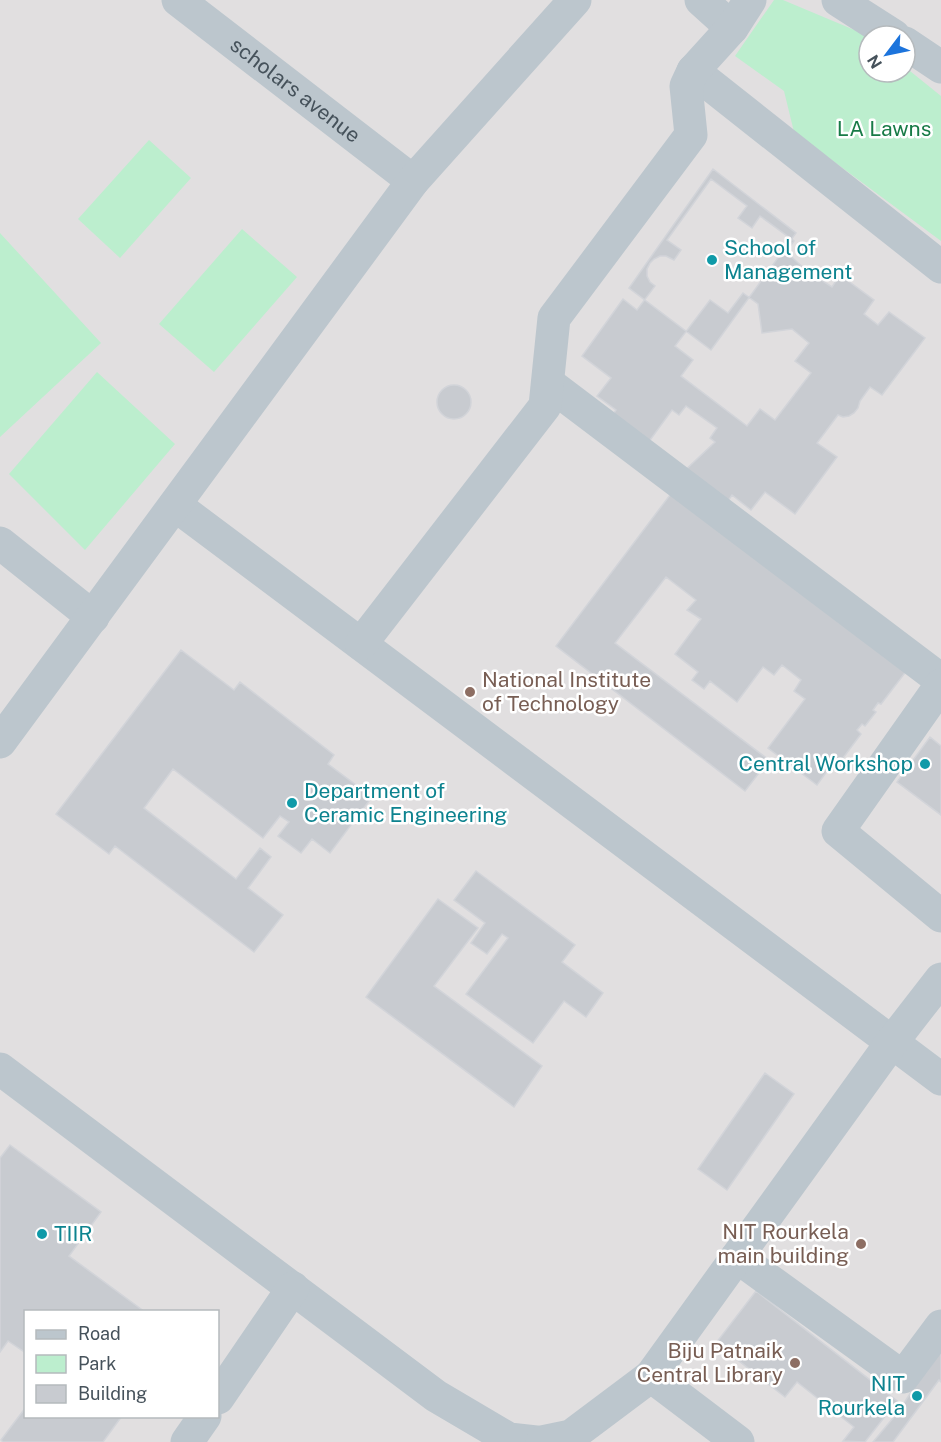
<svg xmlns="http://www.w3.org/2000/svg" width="941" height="1442" font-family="'Public Sans',sans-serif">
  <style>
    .education { fill: #e1dfe0; fill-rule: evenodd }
    .green { fill: #bceece }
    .building { fill: #c8cbd0; stroke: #d2d4d9; stroke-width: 1.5; fill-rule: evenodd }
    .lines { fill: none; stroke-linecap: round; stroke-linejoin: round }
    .minor { stroke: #bcc6cd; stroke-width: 33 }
    .culture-dot { fill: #0f9aa8; stroke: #fff; stroke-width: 2 }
    .education-dot { fill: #8d6e63; stroke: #fff; stroke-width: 2 }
    .labels { text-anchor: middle; stroke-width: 5; stroke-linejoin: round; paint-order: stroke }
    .street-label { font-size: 21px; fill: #46525b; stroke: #fff }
    .park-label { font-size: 21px; fill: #187b47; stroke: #fff }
    .culture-label { font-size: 21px; fill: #0d838f; stroke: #fff; text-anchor: start }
    .education-label { font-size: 21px; fill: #785e54; stroke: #fff; text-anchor: end }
  </style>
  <rect width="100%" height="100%" fill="#f0eeee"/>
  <path class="education" d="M0,0H941V1442H0ZM869,36H905V72H869ZM26,1312H218V1416H26Z"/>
  <path class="green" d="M774,0H783L864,34L869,38V72H905V67L941,96V241L794,132L784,91L735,56Z
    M149,140L191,178L120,258L78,219Z
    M242,229L297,277L214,372L159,324Z
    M0,233L101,343L0,437Z
    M97,372L175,444L85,550L9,474Z"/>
  <path class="building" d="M713,169L796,233L711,350L629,288Z
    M711,179L747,206L738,218L752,228L760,216L794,241L786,252L807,271L832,287L840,275L874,300L864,314L878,325L889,312L925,338L882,395L870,387L860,401L858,408L854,413L849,416L843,417L838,415L817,443L837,457L795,514L765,492L751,510L732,495L724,507L678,477L715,442L710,438L717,428L686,406L679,415L672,410L645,447L609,420L616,410L597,396L611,378L582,356L623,299L637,310L655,286L650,282L647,276V269L650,263L654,259L660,256H666L674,260L681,250L667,240ZM743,293L758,304L762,333L792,329L809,343L795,361L811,373L775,420L760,409L747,426L681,376L693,360L675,346L710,300L728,313Z
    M437 402a17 17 0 1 1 34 0a17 17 0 1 1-34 0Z
    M673,491L908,669L881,704L878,703L873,710L876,712L865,726L862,724L857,730L861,734L834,770L830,767L817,785L768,748L805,699L794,691L801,680L782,665L774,675L763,667L737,702L710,681L704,689L692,680L698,672L675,654L701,619L687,610L696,600L666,577L615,643L769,760L745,791L556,646Z
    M181,650L234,690L240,682L334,755L328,764L372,797L330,853L312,839L301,853L278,836L289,822L280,816L263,838L173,769L144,808L236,879L260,848L271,857L248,888L283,915L254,952L115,846L109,854L56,814Z
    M930,737L941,746V815L897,782Z
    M476,871L575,945L562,962L603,993L586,1017L564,1001L533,1043L466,994L508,938L502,934L487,954L471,943L485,923L454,900Z
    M438,899L478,928L434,986L542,1066L514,1107L366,997Z
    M765,1073L794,1094L727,1190L698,1169Z
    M10,1145L101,1212L69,1256L145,1312H26V1353L8,1341L0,1352V1158Z
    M756,1291L897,1401L865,1442L843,1441L854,1427L797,1382L785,1397L716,1343Z
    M941,1345V1382L939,1380L893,1442H873L899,1411Z
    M26,1407V1416H122L103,1442H3L1,1440Z"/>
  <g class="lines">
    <g class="minor">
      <path id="s1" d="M178,0L413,181"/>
      <path d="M701,0L732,28"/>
      <path d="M838,0L894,36"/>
      <path d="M905,43L941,67"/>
      <path d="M693,71L941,267"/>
      <path d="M548,383L941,680"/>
      <path d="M175,505L941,1079"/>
      <path d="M0,543L93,617"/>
      <path d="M361,644L545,406L554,318L691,135L686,86L693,71L732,28L750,0"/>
      <path d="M941,685L838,831L941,916"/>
      <path d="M0,742L413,181L575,0"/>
      <path d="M0,1069L436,1396L509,1439L536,1442"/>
      <path d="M737,1257L903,1377L941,1326"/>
      <path d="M218,1398L293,1288"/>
      <path d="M187,1442L205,1416"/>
      <path d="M542,1442L571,1436L651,1376"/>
      <path d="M738,1442L651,1376L892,1042L941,979"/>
    </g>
  </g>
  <g class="culture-dot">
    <circle cx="712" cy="260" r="6"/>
    <circle cx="925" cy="764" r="6"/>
    <circle cx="292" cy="803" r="6"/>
    <circle cx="42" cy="1234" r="6"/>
    <circle cx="917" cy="1396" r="6"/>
  </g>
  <g class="education-dot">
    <circle cx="470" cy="692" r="6"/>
    <circle cx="861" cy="1244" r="6"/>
    <circle cx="795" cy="1363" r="6"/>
  </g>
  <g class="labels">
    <g class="street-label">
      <text dy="7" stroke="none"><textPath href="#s1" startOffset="148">scholars avenue</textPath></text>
    </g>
    <g class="park-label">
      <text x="884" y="136">LA Lawns</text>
    </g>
    <g class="culture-label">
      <text x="724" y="255">School of<tspan x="724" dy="24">Management</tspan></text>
      <text x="913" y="771" text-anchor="end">Central Workshop</text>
      <text x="304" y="798">Department of<tspan x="304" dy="24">Ceramic Engineering</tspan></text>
      <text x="54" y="1241">TIIR</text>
      <text x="905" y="1391" text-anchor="end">NIT<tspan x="905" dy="24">Rourkela</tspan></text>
    </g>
    <g class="education-label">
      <text x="482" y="687" text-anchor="start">National Institute<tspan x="482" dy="24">of Technology</tspan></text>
      <text x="849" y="1239">NIT Rourkela<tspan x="849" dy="24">main building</tspan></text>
      <text x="783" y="1358">Biju Patnaik<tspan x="783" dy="24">Central Library</tspan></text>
    </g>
  </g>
  <rect x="24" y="1310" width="195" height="108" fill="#ffffff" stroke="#b5babd" stroke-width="1.5"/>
  <rect x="36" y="1330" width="30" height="9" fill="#bcc6cd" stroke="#b5babd" stroke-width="1.5"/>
  <text x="78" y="1340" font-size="18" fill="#46525b">Road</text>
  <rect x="36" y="1355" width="30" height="18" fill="#bceece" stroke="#b5babd" stroke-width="1.5"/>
  <text x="78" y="1370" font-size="18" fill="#46525b">Park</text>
  <rect x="36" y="1385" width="30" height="18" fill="#c8cbd0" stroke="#b5babd" stroke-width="1.5"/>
  <text x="78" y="1400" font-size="18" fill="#46525b">Building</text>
  <g transform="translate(887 54) rotate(238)"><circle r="28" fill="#ffffff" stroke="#b5babd" stroke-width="1.5"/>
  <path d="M0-4.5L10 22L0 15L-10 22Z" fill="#1c74dc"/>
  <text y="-9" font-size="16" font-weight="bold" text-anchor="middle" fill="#46525b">N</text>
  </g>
</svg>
